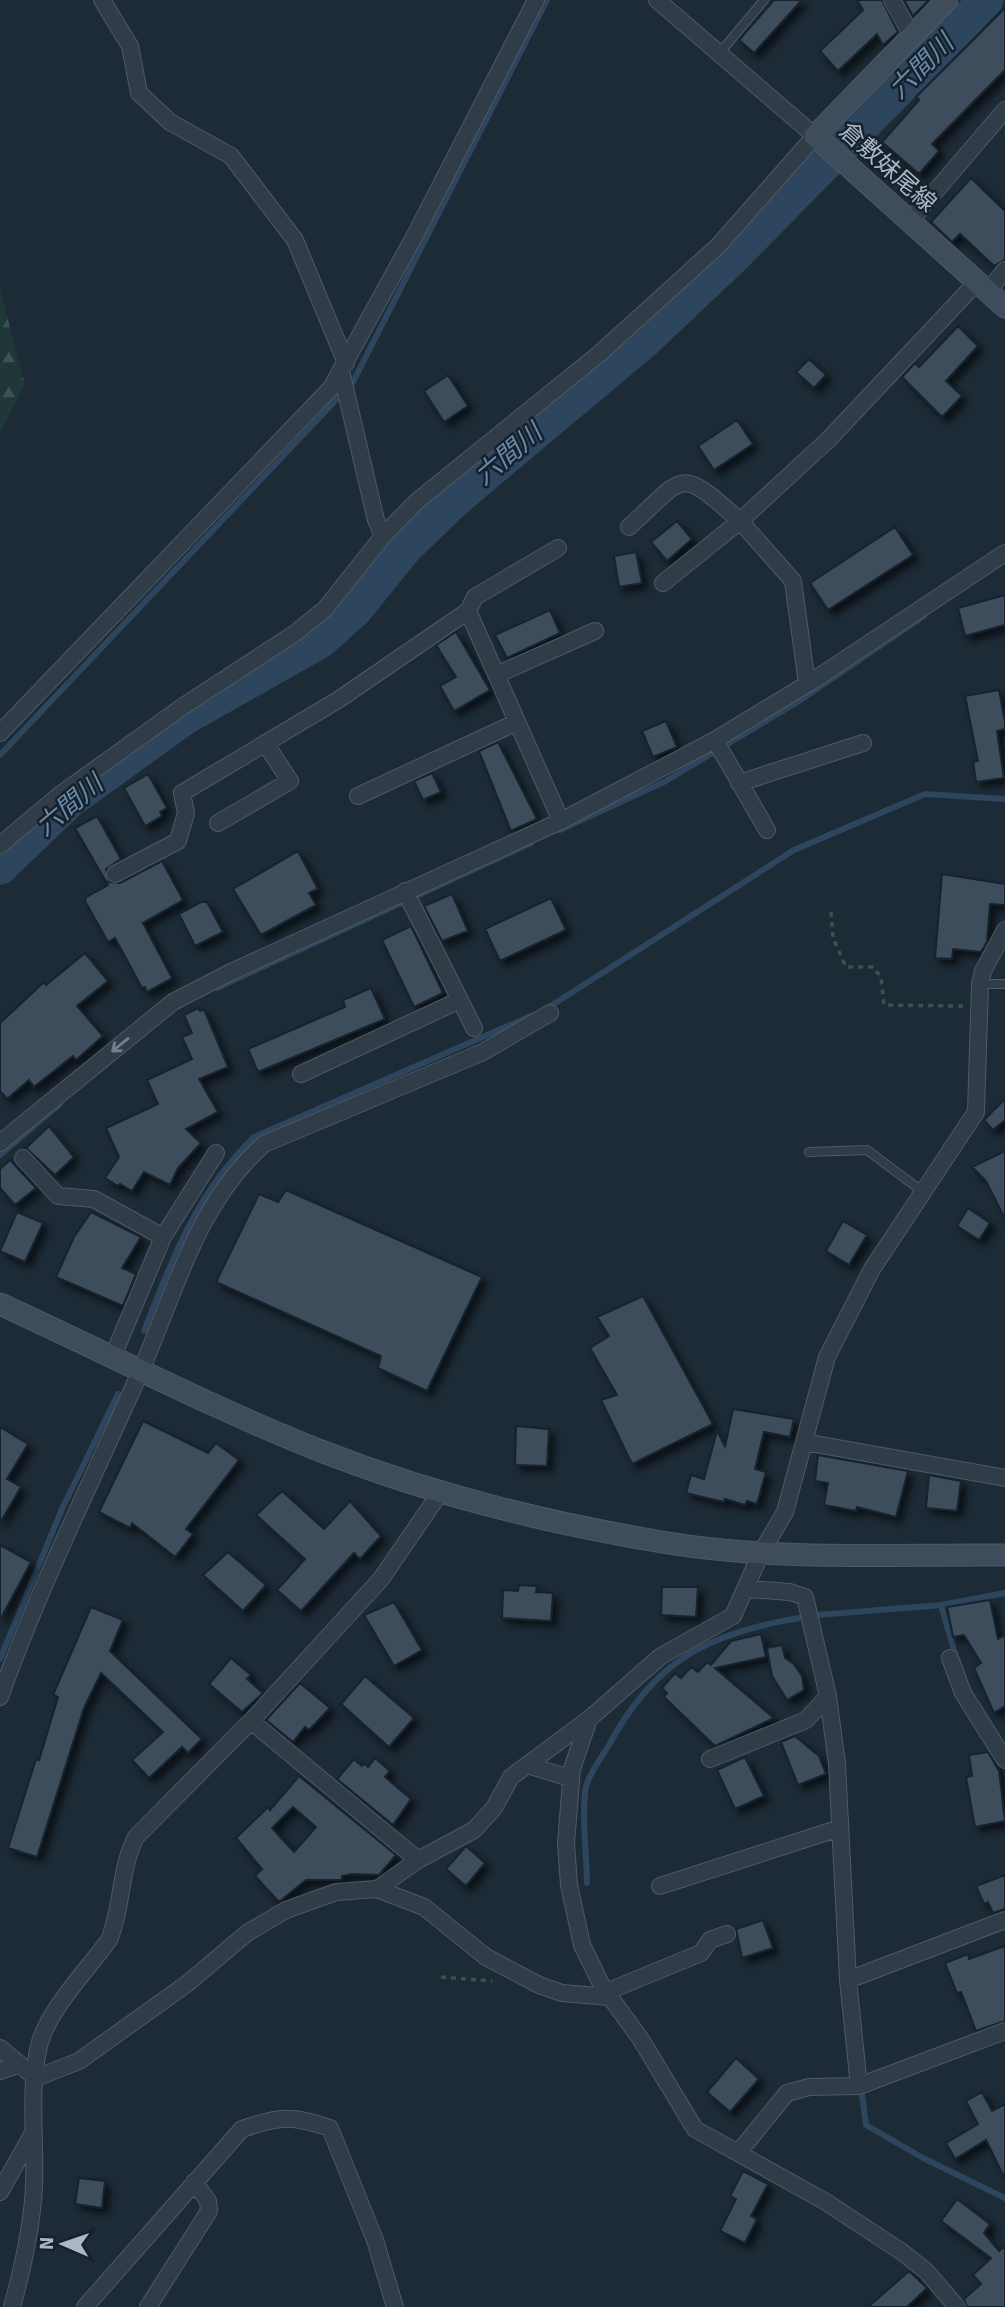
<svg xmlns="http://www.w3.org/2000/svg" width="1005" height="2307" font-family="Signika,'Noto Sans JP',sans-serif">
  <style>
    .forest { fill: url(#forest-firs) }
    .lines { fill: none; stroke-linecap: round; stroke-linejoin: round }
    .stream { stroke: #2d465e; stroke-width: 6 }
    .river { stroke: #2d465e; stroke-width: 35 }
    .building { fill: #3d4d5c; stroke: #18232e; stroke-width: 2; fill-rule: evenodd; filter: url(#shadow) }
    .lane-casing { stroke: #4e5a66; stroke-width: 10 }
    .street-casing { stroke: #4e5a66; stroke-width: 18 }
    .secondary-casing { stroke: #4e5a66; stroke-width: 23 }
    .path { stroke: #395352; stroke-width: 3.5; stroke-dasharray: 5 5; stroke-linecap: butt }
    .lane { stroke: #303c47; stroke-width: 8 }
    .street { stroke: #303c47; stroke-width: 16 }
    .secondary { stroke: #3e4c5b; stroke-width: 21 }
    .oneway { stroke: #73808c }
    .labels { text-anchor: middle; stroke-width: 5; stroke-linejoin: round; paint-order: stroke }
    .street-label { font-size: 24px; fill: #aab7c5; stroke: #16212b }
    .water-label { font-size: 26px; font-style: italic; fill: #678bac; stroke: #16212b }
  </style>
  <defs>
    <pattern id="forest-firs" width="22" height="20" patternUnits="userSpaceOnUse" patternTransform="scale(1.75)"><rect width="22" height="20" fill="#1f3738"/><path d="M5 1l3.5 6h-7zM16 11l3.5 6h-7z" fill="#3d5253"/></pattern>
    <filter id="shadow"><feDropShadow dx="5.5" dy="5.5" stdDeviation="3.5" flood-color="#0009"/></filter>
  </defs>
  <rect width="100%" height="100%" fill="#1d2b37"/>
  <path class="forest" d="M0,290L25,384L0,432Z"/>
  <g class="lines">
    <path class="stream" d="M0,755L353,382L547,0
      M560,830L664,782L799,701L924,616
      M217,988L531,843
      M546,1009L794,850L925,794L1005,799
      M0,1155L60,1104
      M144,1331C174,1256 195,1195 254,1137L533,1015
      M941,1605L1005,1593
      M818,1615L941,1605L956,1657
      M0,1659L62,1509L118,1394
      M587,1883C587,1858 581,1811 586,1787C589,1773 602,1757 609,1745C654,1661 708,1633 799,1618
      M862,2095L866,2125L923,2158L1005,2198"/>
    <path class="river" d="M0,867L69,801L184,718L320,641L354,611L405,548L457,498L644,341L732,258L986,0"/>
  </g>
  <path class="building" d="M774,0H802L754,53L739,40Z
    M857,0H882L898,32L883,45L877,34L838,71L820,51L863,10Z
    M904,0H929L913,16Z
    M1005,8V70L932,144L939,151L919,174L882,142L919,100L916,97Z
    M971,178L1005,211V260L994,266L960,234L952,242L931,222Z
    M958,326L978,346L946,381L962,396L942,417L902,377L915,363L919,367Z
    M809,359L826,375L814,388L796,372Z
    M448,375L468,406L444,422L424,391Z
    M737,420L753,444L714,470L698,446Z
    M677,521L692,539L667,561L651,542Z
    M895,527L913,555L828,610L810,583Z
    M636,552L642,583L619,587L614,556Z
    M1005,595V625L965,636L958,608Z
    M550,610L560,633L507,658L495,635Z
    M456,632L490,690L454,711L440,686L456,677L436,645Z
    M999,690L1005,722V729L997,731L1004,778L976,782L973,762L978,761L965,696Z
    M666,721L677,747L653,757L642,731Z
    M498,742L537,819L511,831L479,751Z
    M432,773L441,792L423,800L414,781Z
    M148,774L167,808L160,812L162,816L145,826L124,788Z
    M97,816L121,859L106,869L109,882L120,883L162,861L183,900L143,923L172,978L147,992L145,987L142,988L115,938L108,942L85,901L86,897L108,885L75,828Z
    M298,851L318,889L309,893L316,905L261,935L233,889Z
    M942,874L1005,884V905L990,904L987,942L981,952L953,949L952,959L935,958Z
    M452,894L468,931L442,941L424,906Z
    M551,898L566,930L500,961L485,929Z
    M201,902H207L223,932L195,946L179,914Z
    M411,926L443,993L414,1007L382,940Z
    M85,953L108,981L77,1006L103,1036L76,1060L73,1056L34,1087L29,1080L7,1099L0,1091V1023L44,982L46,985Z
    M371,988L385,1019L258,1072L248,1049L345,1007L343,1000Z
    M198,1008L200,1011L204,1009L228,1067L199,1079L218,1112L186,1129L201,1143L178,1168L170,1185L144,1172L132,1191L120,1184L118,1186L105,1178L119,1157L106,1128L158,1104L147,1080L192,1059L182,1037L192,1033L184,1015Z
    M1005,1099V1120L993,1130L984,1120Z
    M49,1126L74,1157L55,1175L26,1148Z
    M1005,1151V1219L986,1181L972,1167Z
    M10,1160L36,1188L15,1205L0,1188V1169Z
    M286,1190L482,1277L427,1391L378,1368L381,1356L216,1282L259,1194L278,1202Z
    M968,1208L990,1223L979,1240L957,1226Z
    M17,1212L43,1223L25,1262L0,1251Z
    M91,1212L141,1237L122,1268L136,1274L123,1306L56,1277L74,1237Z
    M843,1221L867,1235L849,1265L826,1251Z
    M643,1296L713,1424L632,1464L601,1400L617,1395L590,1348L609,1336L597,1317Z
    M733,1409L794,1419L790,1437L764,1432L755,1469L766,1472L757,1504L747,1501L745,1505L725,1499L724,1502L686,1493L691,1475L704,1479L717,1431L725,1446Z
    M143,1421L208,1453L216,1443L239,1460L186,1529L193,1534L175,1557L132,1523L130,1528L99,1512Z
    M516,1426L549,1429L547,1466L515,1465Z
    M0,1427L28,1444L7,1479L21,1487L0,1523Z
    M818,1455L908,1471L896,1517L857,1507L856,1511L824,1505L828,1483L815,1481Z
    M929,1475L961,1481L957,1511L926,1508Z
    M282,1491L324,1529L350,1501L381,1536L360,1559L354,1553L301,1611L277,1590L305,1559L256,1515Z
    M0,1545L31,1562L0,1620Z
    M228,1552L266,1585L243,1611L203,1575Z
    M519,1585L537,1586L536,1592L553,1593L551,1621L502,1618L503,1590L518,1591Z
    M662,1587H698L696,1617L661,1615Z
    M990,1600L998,1639L1005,1635V1706L994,1713L974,1668L981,1663L964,1635L953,1637L947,1607Z
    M394,1602L422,1650L394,1666L364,1615Z
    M91,1607L123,1620L110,1651L202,1739L188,1753L182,1747L149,1778L132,1760L163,1732L101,1673L84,1708L37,1857L8,1848L36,1759L39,1760L58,1697L53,1695Z
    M761,1634L766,1657L715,1668L774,1718L715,1746L664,1697L667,1693L662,1688L675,1673L681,1678L691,1667L698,1672L707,1662L711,1665L731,1641Z
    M782,1645L785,1658L794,1664L802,1676L804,1690L787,1700L772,1676L767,1648Z
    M231,1658L251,1675L247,1679L263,1693L242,1712L209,1684Z
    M365,1676L414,1718L389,1747L341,1704Z
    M300,1683L330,1708L309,1730L305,1727L293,1742L266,1720Z
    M795,1736L819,1756L826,1774L798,1785L781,1742Z
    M988,1752L999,1771L1005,1821L975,1827L966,1777L972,1776L969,1755Z
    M745,1757L764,1796L735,1809L717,1770Z
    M375,1758L390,1771L385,1777L411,1799L393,1825L337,1779L354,1759L362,1766L364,1763L368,1767Z
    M299,1776L396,1855L379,1875L352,1874L342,1876V1880H306L279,1902L255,1876L262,1869L236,1838L268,1807L270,1810ZM293,1807L316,1827L294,1852L272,1828Z
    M466,1846L485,1863L466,1886L446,1869Z
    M1005,1875V1909L993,1913L988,1902L984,1904L976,1886Z
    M763,1920L773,1948L742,1958L736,1929Z
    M1005,1946V2021L976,2031L961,1992L957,1993L945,1963L968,1954L969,1959Z
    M736,2058L759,2079L730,2112L707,2092Z
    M982,2092L992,2111L1005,2104V2179L986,2140L955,2159L946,2143L978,2124L966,2101Z
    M743,2171L768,2184L751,2216L757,2219L745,2243L720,2231L736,2199L730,2196Z
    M79,2178L105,2181L102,2208L75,2204Z
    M957,2199L990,2224L984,2233L999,2251L1005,2246V2307H967L964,2299L981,2284L973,2275L991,2258L941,2221Z
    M909,2271L927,2288L907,2307H868Z"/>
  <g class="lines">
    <defs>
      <path id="lane" d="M719,54L764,0
        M980,984H1005
        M809,1152L867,1150L923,1192"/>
      <path id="street" d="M102,0L130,46L139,93L170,122L231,156L295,240L346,363
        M892,0L912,36
        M910,221L1005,110
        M988,291L1005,270
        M341,371L376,520L383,536
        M629,527C687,474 678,466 740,521L828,440L977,282
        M663,583L740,521L793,581L807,684
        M468,611L561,821
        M496,675L595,631
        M0,733L331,388L414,237L536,0
        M715,740L767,830
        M739,783L863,743
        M358,796L517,722
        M218,823L290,781L265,743
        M0,845L61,794L182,707L294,634L325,609L383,536L416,502L599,354L718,246L815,136L657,0
        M115,874L178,841L186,813L182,793L338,700L468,611L475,597L558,548
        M460,1000L474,1028
        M301,1074L460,1000L405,891
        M0,1143L173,1002L229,973L561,821L715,740L814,680L1005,553
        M23,1158L58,1196L94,1199L163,1237
        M113,1356L163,1237L216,1153
        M804,1442L1005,1478
        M747,1589L790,1592L805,1597L828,1696L837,1764L848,1980L859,2086
        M950,1658L963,1693L1005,1760
        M0,1697C40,1585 93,1479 141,1370C176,1291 196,1204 264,1144L483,1052L550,1013
        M589,1719L572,1769L566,1843L569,1885L582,1945L602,1986L640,2038L695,2129L826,2202L902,2252L926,2271L957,2307
        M251,1721L381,1579L442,1490
        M710,1759L806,1720L828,1696
        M527,1765L570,1778
        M660,1886L840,1828
        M377,1889L424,1907L486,1957L539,1985L562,1993L610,1997
        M848,1980L1005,1920
        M606,1992L701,1953L710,1940L727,1934
        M0,2048L36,2078
        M0,2071L20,2064
        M36,2078L79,2061L188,1983L247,1933L286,1910L336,1892L377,1889L418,1860L474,1830L494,1808L511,1777L589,1719L661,1656L733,1616L761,1553L785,1512L827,1357L872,1269L976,1112L980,984L983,971L1005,930
        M738,2153L787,2093L809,2087L859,2086L1005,2031
        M0,2192L33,2133
        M12,2307C23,2267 32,2228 34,2186C36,2140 28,2087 40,2042C50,2008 88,1969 109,1940C123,1907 119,1870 136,1837L251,1721L418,1860
        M85,2307L242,2129C280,2116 292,2115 330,2128L375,2240L395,2307
        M148,2307L209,2211L208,2201L194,2182"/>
      <path id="secondary" d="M947,0L815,136L1005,307
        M0,1304C107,1353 212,1408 321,1451C431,1494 551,1524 668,1543C778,1561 893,1554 1005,1555"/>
    </defs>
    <use href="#lane" class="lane-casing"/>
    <use href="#street" class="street-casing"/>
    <use href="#secondary" class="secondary-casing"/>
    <path class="path" d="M831,912L833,938L846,967H873L881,977L884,1005L963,1006
      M441,1977L492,1981"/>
    <use href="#lane" class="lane"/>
    <use href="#street" class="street"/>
    <use href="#secondary" class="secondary"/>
  </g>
  <defs><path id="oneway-shaft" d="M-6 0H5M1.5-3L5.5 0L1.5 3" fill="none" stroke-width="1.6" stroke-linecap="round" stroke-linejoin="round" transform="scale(1.75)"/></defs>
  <use class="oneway" href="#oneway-shaft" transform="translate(120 1045) rotate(141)"/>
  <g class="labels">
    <g class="street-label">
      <text transform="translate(888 167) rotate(42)" y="8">倉敷妹尾線</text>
    </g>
    <g class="water-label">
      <text transform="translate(921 66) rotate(-45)" y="9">六間川</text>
      <text transform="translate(508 454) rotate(-40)" y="9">六間川</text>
      <text transform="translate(69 805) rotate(-40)" y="9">六間川</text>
    </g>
  </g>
  <g transform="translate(63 2244) rotate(272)" stroke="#16212b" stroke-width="5" paint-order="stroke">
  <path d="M0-5L12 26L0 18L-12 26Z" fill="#aab7c5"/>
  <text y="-10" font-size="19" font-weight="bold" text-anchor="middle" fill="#aab7c5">N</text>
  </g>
</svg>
